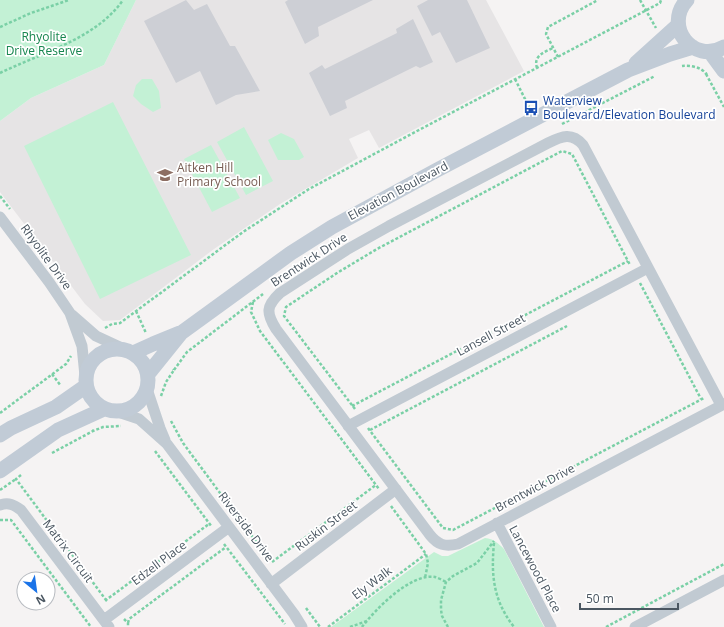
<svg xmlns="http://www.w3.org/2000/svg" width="724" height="627" font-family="'Open Sans',sans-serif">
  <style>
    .education { fill: #e6e4e5 }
    .green { fill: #c3f1d5 }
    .building { fill: #cdcfd5 }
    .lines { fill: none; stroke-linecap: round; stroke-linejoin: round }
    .path { stroke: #7ad0a6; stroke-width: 2.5; stroke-dasharray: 3 2; stroke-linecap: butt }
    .street { stroke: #c1cad2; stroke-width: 11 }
    .secondary { stroke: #c1cbd6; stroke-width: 15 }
    .labels { text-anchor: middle; stroke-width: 3.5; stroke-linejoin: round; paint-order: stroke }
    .park-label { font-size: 12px; fill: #17864f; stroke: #fff }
    .transit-label { font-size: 12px; fill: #164399; stroke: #fff; text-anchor: start }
    .education-label { font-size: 12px; fill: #785e54; stroke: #fff; text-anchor: start }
    .street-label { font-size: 12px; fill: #4a5661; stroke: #fff }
  </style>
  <rect width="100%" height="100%" fill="#f5f3f3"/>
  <path class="education" d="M136,0H486L524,71L379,148L369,130L349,139L358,158L280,204L214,249L120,320L103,321L85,304L0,192V121L31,98L104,65Z"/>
  <path class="green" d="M0,0H136L104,65L31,98L0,121Z
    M142,79H152L159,91L161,108L153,112L141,104L133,96L136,85Z
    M113,102L191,255L100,299L24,146Z
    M244,127L273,181L246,195L217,142Z
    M281,133L294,139L304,157L299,160H278L268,140Z
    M211,145L240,198L212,212L184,159Z
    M485,538C494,539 498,543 504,549L544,627H331L434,552L442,556H448Z"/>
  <path class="building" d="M186,0L194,10L207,4L230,46H235L260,91L236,95L216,105L200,71L176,83L144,21Z
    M288,0H373L318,27L319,36L305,44L285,2Z
    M428,0H467L490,48L456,63L440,32L432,36L417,6Z
    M413,19L433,62L420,68L416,66L345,101L347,108L330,116L309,73L322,65L325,69L397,33L396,29Z"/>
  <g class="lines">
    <path class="path" d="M640,0L656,28
      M0,27L31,13L69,0
      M558,57L546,34L548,27L598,0
      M682,66C689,65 702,67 706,74L709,72
      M537,68C533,56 544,52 553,48
      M0,73C41,53 96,39 123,0
      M706,74L724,107
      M515,79L529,107
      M562,124L655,76
      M0,196L10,209
      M640,283L701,399
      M253,302L251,312L260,331L379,489
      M136,311L146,333
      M105,328L112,324L120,323L243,232L309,189L417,131L660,3L661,0
      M174,370L187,352L263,294
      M52,374L61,386
      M161,396L166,382L174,370L173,369
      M352,406L628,261
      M355,409L284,316L286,307L337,273L377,249L562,151L572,154L630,265
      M0,413L66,364L71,356
      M171,421L183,443L263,551
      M368,428L443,528L453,530L704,398
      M92,430L93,431L103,427L121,426
      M370,430L567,326
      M155,451L212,527
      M52,453L93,431
      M21,475L16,479L106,600
      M0,490L16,479
      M391,506L426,554L428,563L425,578
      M0,520H11L91,627
      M494,543C491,575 493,600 514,627
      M224,544L285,624
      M272,562L376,485
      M107,601L106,600L209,524
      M306,608L320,627
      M124,619L128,623V627
      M128,623L129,619L226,547
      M328,627L426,554
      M350,627L367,621
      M362,627C375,610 410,573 435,577C438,578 443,580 446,582
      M448,627L442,616L441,610V600L446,582L453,576L477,563L494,541
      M606,627L724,564"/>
    <path class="street" d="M0,217L49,282L70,313L82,346L85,376
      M72,315L96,336L124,349
      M147,389L160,428L165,440
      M721,405L583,145C572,132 562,136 548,143L389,226L348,249L280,293C266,306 266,313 276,329L430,535C438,545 445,547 458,544L724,404
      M115,411L139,419L167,444L294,614L302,627
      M348,426L648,268
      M0,505C9,502 14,505 21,510L109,627
      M497,523L551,627
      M271,584L396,489
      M104,620L229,527
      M635,627L724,580"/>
    <path class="secondary" d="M687,0C663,26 693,65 724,47
      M710,52L724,71
      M636,63L678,25
      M86 380a31 31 0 1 1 62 0a31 31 0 1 1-62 0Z
      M133,353L153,344L180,333
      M148,374L181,333L291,253L332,227L437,170L628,70L670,54L693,47
      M0,435L11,428L56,407L86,386
      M0,471L58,430L104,409"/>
  </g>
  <defs>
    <symbol id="bus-bare" viewBox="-9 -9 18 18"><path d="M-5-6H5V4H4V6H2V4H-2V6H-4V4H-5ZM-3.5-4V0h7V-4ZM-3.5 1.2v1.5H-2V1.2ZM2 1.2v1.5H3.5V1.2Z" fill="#1a4fb4" stroke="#fff" stroke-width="2.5" paint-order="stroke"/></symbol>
    <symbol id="school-bare" viewBox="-9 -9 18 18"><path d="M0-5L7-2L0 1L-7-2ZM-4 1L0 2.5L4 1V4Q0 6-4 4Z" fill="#8d6e63" stroke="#fff" stroke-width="2.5" paint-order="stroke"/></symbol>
  </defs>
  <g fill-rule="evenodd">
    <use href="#bus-bare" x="520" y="97" width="22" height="22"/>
    <use href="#school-bare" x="154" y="164" width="22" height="22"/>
  </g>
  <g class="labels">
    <g class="park-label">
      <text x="44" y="41">Rhyolite<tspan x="44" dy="14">Drive Reserve</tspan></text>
    </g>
    <g class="transit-label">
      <text x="543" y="105">Waterview<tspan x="543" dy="14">Boulevard/Elevation Boulevard</tspan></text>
    </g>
    <g class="education-label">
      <text x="177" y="172">Aitken Hill<tspan x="177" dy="14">Primary School</tspan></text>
    </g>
    <g class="street-label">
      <text transform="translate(398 191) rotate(-28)" y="4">Elevation Boulevard</text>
      <text transform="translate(46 257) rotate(54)" y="4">Rhyolite Drive</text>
      <text transform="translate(309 260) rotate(-33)" y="4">Brentwick Drive</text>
      <text transform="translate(491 335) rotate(-28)" y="4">Lansell Street</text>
      <text transform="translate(535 488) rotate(-28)" y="4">Brentwick Drive</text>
      <text transform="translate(326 526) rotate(-37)" y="4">Ruskin Street</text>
      <text transform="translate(246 527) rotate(53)" y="4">Riverside Drive</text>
      <text transform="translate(68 551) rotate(53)" y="4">Matrix Circuit</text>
      <text transform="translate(159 563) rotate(-37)" y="4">Edzell Place</text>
      <text transform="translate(535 569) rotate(62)" y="4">Lancewood Place</text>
      <text transform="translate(372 583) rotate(-37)" y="4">Ely Walk</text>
    </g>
  </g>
  <g transform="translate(36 591) rotate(151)"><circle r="19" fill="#ffffff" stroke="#b7bbc0"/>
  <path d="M0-3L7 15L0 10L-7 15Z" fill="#1a73e8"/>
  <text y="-6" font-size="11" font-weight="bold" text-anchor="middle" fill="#4a5661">N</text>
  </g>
  <path d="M580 603v6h98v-6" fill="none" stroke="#4a5661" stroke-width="2"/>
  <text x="586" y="603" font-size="12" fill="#4a5661" stroke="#ffffff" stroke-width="3" paint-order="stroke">50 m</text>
</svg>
